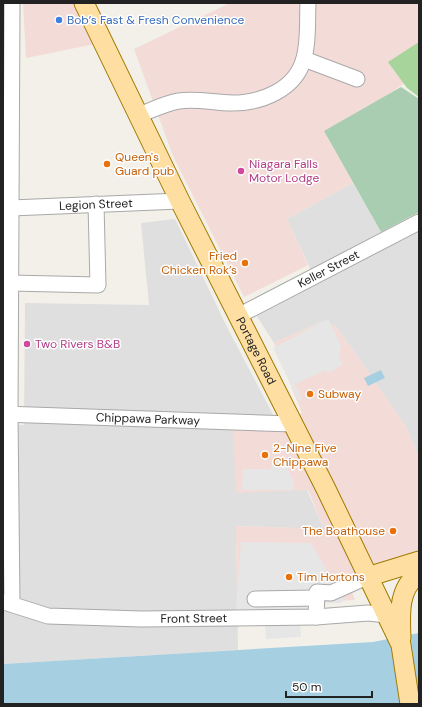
<svg xmlns="http://www.w3.org/2000/svg" width="422" height="707" font-family="'DM Sans',sans-serif">
  <style>
    .residential { fill: #e0dfdf }
    .commercial { fill: #f3dbd7 }
    .forest { fill: #a6d49b }
    .cemetery { fill: #a8cdb1 }
    .parking { fill: #e6e6e6 }
    .water { fill: #a7cfe2 }
    .lines { fill: none; stroke-linecap: round; stroke-linejoin: round }
    .minor-casing { stroke: #a9a9a9; stroke-width: 17 }
    .major-casing { stroke: #a07a00; stroke-width: 21 }
    .minor { stroke: #fff; stroke-width: 15 }
    .major { stroke: #ffdfa1; stroke-width: 19 }
    .shop-dot { fill: #3f7fe0; stroke: #fff; stroke-width: 1.5 }
    .food-dot { fill: #e8710a; stroke: #fff; stroke-width: 1.5 }
    .hotel-dot { fill: #d1479c; stroke: #fff; stroke-width: 1.5 }
    .labels { text-anchor: middle; stroke-width: 3; stroke-linejoin: round; paint-order: stroke }
    .shop-label { font-size: 12px; fill: #366cbe; stroke: #fff; text-anchor: start }
    .food-label { font-size: 12px; fill: #c56008; stroke: #fff; text-anchor: start }
    .hotel-label { font-size: 12px; fill: #b23c85; stroke: #fff; text-anchor: start }
    .street-label { font-size: 12px; fill: #222; stroke: #fff }
  </style>
  <rect width="100%" height="100%" fill="#f2f0e8"/>
  <path class="residential" d="M353,183L381,232L419,212V458L407,428L336,326L321,322L274,343L256,315L317,283L287,219Z
    M175,219L228,329L278,424L324,529L236,526L238,650L3,664V425H24L25,303L149,305L141,223Z"/>
  <path class="commercial" d="M23,3H75L95,44L26,58Z
    M230,3H419V73L327,137L353,183L287,219L308,265L244,297L173,156L134,49Z
    M322,322L336,326L407,428L419,458V551L346,576L355,600L237,606L236,526L324,529L308,490L236,493L232,422L278,424L302,413L274,343Z"/>
  <path class="forest" d="M419,42V97L407,88L388,62Z"/>
  <path class="cemetery" d="M401,87L419,99V212L381,232L324,131Z"/>
  <path class="parking" d="M328,319L341,345L339,356L342,365L328,373L326,370L295,384L302,399L299,401L273,348Z
    M272,460H287V467L294,483V490H242L243,469H271Z
    M241,542L311,543L344,600L341,603H324L322,609H236Z
    M300,623L301,637L266,639L265,624Z"/>
  <path class="water" d="M381,370L385,378L368,386L364,378Z
    M419,633V704H3V664L373,642Z"/>
  <g class="lines">
    <defs>
      <g id="minor">
        <path d="M12,3L10,414L12,604"/>
        <path d="M304,59L357,79"/>
        <path d="M139,115C152,110 166,103 179,101C196,98 215,103 232,103C261,103 296,90 304,58C309,40 307,21 308,3"/>
        <path id="s1" d="M11,208L180,201"/>
        <path d="M11,283L98,285L96,204"/>
        <path id="s2" d="M238,316L419,222"/>
        <path id="s3" d="M3,414L293,424"/>
        <path d="M255,599L317,598"/>
        <path id="s4" d="M4,602L48,616L141,619L316,617L368,613L387,615"/>
        <path d="M316,617L317,592L331,593L367,577"/>
      </g>
      <g id="major">
        <path id="s5" d="M84,3L180,201L326,489L401,645L410,704"/>
        <path d="M367,577L419,561"/>
        <path d="M401,638C400,613 398,589 419,573"/>
      </g>
    </defs>
    <use href="#minor" class="minor-casing"/>
    <use href="#major" class="major-casing"/>
    <use href="#minor" class="minor"/>
    <use href="#major" class="major"/>
  </g>
  <circle class="shop-dot" cx="59" cy="20" r="4"/>
  <g class="food-dot">
    <circle cx="107" cy="164" r="4"/>
    <circle cx="245" cy="263" r="4"/>
    <circle cx="310" cy="394" r="4"/>
    <circle cx="265" cy="455" r="4"/>
    <circle cx="393" cy="531" r="4"/>
    <circle cx="289" cy="577" r="4"/>
  </g>
  <g class="hotel-dot">
    <circle cx="241" cy="171" r="4"/>
    <circle cx="27" cy="344" r="4"/>
  </g>
  <g class="labels">
    <g class="shop-label">
      <text x="67" y="24">Bob’s Fast &amp; Fresh Convenience</text>
    </g>
    <g class="food-label">
      <text x="115" y="161">Queen's<tspan x="115" dy="14">Guard pub</tspan></text>
      <text x="237" y="260" text-anchor="end">Fried<tspan x="237" dy="14">Chicken Rok’s</tspan></text>
      <text x="318" y="398">Subway</text>
      <text x="273" y="452">2-Nine Five<tspan x="273" dy="14">Chippawa</tspan></text>
      <text x="385" y="535" text-anchor="end">The Boathouse</text>
      <text x="297" y="581">Tim Hortons</text>
    </g>
    <g class="hotel-label">
      <text x="249" y="168">Niagara Falls<tspan x="249" dy="14">Motor Lodge</tspan></text>
      <text x="35" y="348">Two Rivers B&amp;B</text>
    </g>
    <g class="street-label">
      <text dy="4" stroke="none"><textPath href="#s1" startOffset="85">Legion Street</textPath></text>
      <text dy="4" stroke="none"><textPath href="#s2" startOffset="102">Keller Street</textPath></text>
      <text dy="4" stroke="none"><textPath href="#s5" startOffset="388">Portage Road</textPath></text>
      <text dy="4" stroke="none"><textPath href="#s3" startOffset="145">Chippawa Parkway</textPath></text>
      <text dy="4" stroke="none"><textPath href="#s4" startOffset="192">Front Street</textPath></text>
    </g>
  </g>
  <rect width="422" height="707" fill="none" stroke="#222222" stroke-width="8"/>
  <path d="M286 691v6h86v-6" fill="none" stroke="#222222" stroke-width="2"/>
  <text x="292" y="691" font-size="12" fill="#222222" stroke="#ffffff" stroke-width="3" paint-order="stroke">50 m</text>
</svg>
